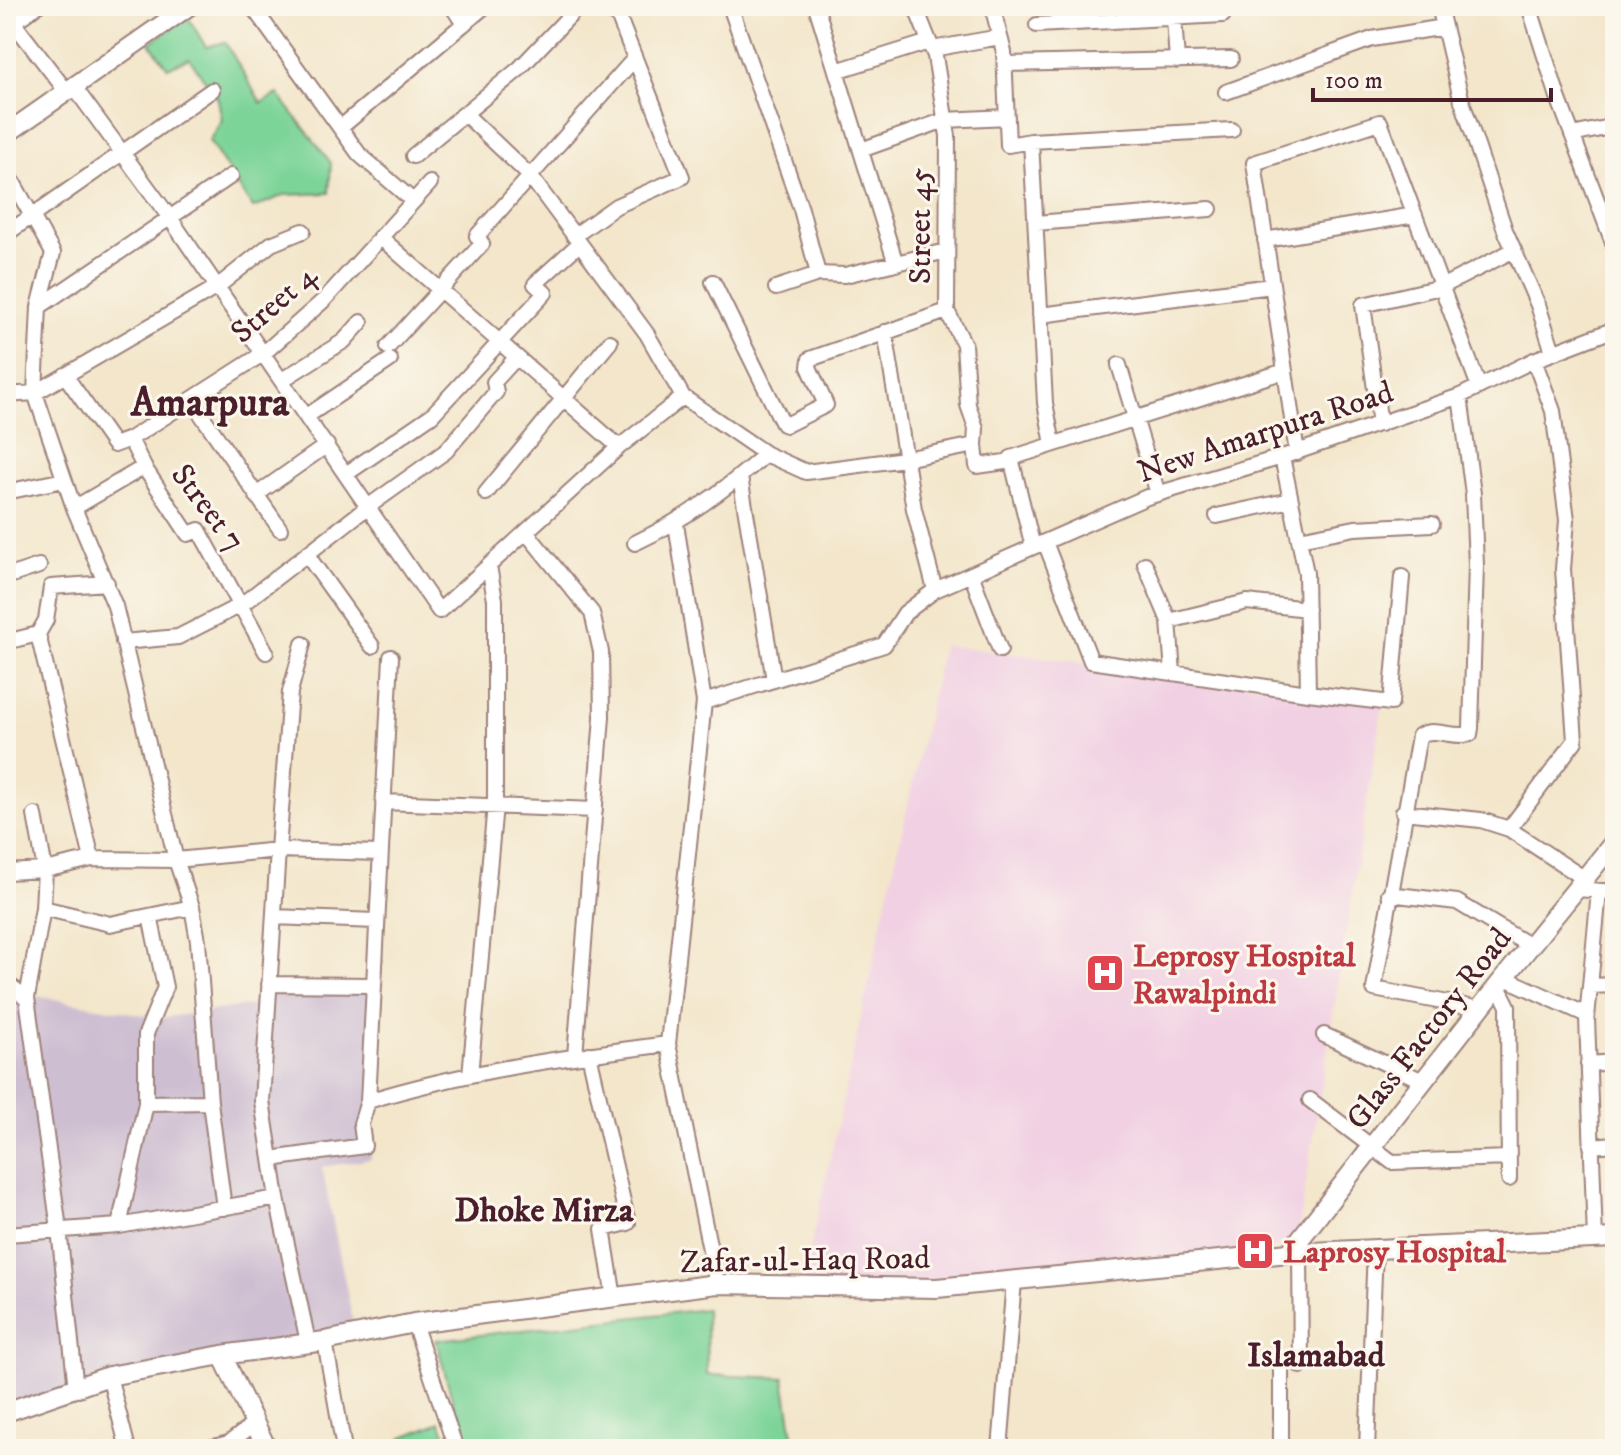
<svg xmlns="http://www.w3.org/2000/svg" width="1621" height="1455" font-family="'IM FELL DW Pica',serif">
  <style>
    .built { fill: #f1d0e3 }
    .industrial { fill: #cebed1 }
    .green { fill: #7dd499; stroke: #647a62; stroke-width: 2 }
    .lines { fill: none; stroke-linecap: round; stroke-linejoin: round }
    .minor-casing { stroke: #9e827b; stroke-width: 18 }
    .tertiary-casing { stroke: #9e827b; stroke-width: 22 }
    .minor { stroke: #fff; stroke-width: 14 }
    .tertiary { stroke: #fff; stroke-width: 18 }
    .labels { text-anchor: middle; stroke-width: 6; stroke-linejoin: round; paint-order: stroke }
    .street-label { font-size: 32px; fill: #4a1f2b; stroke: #fbf7ec }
    .health-label { font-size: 32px; font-weight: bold; fill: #be3a42; stroke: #fbf7ec; text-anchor: start }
    .neighbourhood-label { font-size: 34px; font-weight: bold; fill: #4a1f2b; stroke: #fbf7ec }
    .district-label { font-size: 40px; font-weight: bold; fill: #4a1f2b; stroke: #fbf7ec }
  </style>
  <rect width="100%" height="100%" fill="#fbf7ec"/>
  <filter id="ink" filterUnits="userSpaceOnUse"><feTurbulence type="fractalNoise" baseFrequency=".0125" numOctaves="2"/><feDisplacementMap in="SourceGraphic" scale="16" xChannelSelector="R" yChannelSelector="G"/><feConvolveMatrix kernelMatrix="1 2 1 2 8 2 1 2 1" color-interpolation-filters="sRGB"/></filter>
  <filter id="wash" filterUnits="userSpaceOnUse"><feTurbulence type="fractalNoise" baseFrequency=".006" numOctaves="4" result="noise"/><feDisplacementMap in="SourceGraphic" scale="32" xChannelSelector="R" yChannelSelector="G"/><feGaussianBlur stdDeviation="1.8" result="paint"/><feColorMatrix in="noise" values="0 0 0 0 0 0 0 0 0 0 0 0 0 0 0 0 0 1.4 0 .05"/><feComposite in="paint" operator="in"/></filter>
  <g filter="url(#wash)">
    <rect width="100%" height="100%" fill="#f3e6cb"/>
    <path class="built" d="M943,645L1383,701L1296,1245L937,1288L802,1286Z"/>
    <path class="industrial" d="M6,986L36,996L160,1018L260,1004L278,986H368L371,1159L322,1167L354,1327L6,1409Z"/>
    <path class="green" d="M188,17L206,47L225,42L261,103L278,94L331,163L329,193L284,195L253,208L209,141L222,120L218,99L189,58L168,68L150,43Z
      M706,1309L707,1375L784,1378L795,1449H466L436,1340Z
      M440,1422L452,1449H408L401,1438Z"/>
  </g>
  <g filter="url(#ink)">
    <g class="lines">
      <defs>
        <path id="minor" d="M252,6L359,154L413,201
          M452,6L464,24
          M730,6L801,209L818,274
          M816,6L896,264
          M915,6L935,56L948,136L947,311L964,344L968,405L976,428L975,445
          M992,6L1004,52L1008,145L1031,141
          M1439,6L1461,98L1505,230L1538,305L1553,352
          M1529,6L1558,97L1615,248
          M6,13L67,92
          M1174,18L1177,61
          M1037,25L1223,15V6
          M8,26L37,6
          M932,49L1000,37
          M1005,64L1231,59
          M836,71L929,42
          M74,87L170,218L439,611L619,447L683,397
          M1226,92L1372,39L1444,27
          M465,114L530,176L647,334L683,397L766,454L806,472L905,459L975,445L977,466L1012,461
          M340,128L485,6
          M1572,135L1615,126
          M861,150L945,120L1007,117
          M413,156L519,69L579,6
          M6,170L53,253L39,307L35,393L6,395
          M1036,223L1210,209
          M6,234L212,90
          M574,236L616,206L682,177L619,18L606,6
          M380,237L619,447
          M1265,240L1415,215
          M713,282L783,424L786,425L826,405L809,367L810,359L947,311
          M776,288L818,274L845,275L947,251
          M39,307L231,176
          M1040,315L1272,286
          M885,332L914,509L935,590
          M388,347L482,244L477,236L635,58
          M1534,360L1553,411L1567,520L1563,569L1575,741L1509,829L1585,879
          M1119,365L1158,494
          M1285,371L1254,163L1380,122L1479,387
          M65,375L114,445L130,439L264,353L324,300L430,183
          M282,380L344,341L361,322
          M1460,396L1473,494L1476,565L1471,728L1470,734C1453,739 1433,726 1419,736L1374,989L1480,1009
          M192,401L280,529
          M307,416L390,360
          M1380,424L1363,305L1441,287L1514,250
          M130,439L144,467L188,534L199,530L266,652
          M1053,444L1045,403L1031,141L1232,130
          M346,474L432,415L545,293L535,284L579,244
          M740,477L774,680
          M6,492L64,480
          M486,493L610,342
          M256,495L327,445
          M74,508L144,467
          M1217,516L1291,500
          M676,524L704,702
          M526,532L592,613L601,652L602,717L575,1056
          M1299,539L1355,528L1432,524
          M1045,542L1091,661L1308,693L1306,573L1282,457
          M635,543C685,519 724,491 766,454
          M1033,547L1011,458L1285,371L1297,453
          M307,555L372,646
          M1145,564L1169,621L1173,673
          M971,574L1000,650
          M6,577L39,566
          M1169,621L1247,602L1307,609
          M6,642L38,634
          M123,642L178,637L241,605L369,506L446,451L496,392L494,382L517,357
          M303,644L290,692L278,850L380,853
          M1308,693L1391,703L1402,577
          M383,802L595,810
          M1403,812L1481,820L1509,829
          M92,859L38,634L46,620L51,587L107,583
          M6,872L45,870L92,859L176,860L278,850L262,1101L277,1198L308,1342
          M1577,889L1615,892
          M1389,894L1457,902L1530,946
          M43,908L110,924L192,907
          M274,917L376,921
          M1505,978L1587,1015
          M6,983L27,998L59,1229L76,1389
          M269,984L373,985
          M1498,986L1508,1006L1509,1179
          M1590,986L1615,985
          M27,998L43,908L45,870L35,815
          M1324,1035L1423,1081
          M668,1044L704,702L884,645L905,613L935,590L1147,497L1282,457L1460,396L1534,360L1615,329
          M589,1054L628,1223L603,1229L614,1298
          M1588,1064L1615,1062
          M470,1075L495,805V600L489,566
          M1310,1100L1392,1162L1509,1158
          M368,1101C465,1071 567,1057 668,1044L717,1284
          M146,1103L210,1102
          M1591,1146L1615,1144
          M271,1159L364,1146L361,1124L368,1101L391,657
          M224,1208L210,1102L198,941L192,907L176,860L115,606L74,508L35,393L217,287L271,244L303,231
          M119,1226L146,1103V1034L165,987L150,916
          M6,1234L119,1226L277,1198
          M1595,1240L1587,1018L1599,891
          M1300,1253L1301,1366
          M414,1323L456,1449
          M325,1341L344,1449
          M1281,1367V1449
          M109,1376L128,1449
          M206,1449L229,1443L254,1424
          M1000,1449L1014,1281
          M1367,1449L1375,1249"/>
        <path id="tertiary" d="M6,134L189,6
          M1289,1253L1492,993L1615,841
          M222,1355L267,1449
          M6,1412L109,1376L222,1355L325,1341L414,1323L717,1284L937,1288L1289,1253L1615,1238"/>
      </defs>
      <use href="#minor" class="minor-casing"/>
      <use href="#tertiary" class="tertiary-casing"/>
      <use href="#minor" class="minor"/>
      <use href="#tertiary" class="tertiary"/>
    </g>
  </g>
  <defs>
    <symbol id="hospital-square" viewBox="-11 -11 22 22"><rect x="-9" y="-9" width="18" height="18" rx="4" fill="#e0444e" stroke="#fbf7ec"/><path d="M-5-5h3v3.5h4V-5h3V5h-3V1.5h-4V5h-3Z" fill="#fff"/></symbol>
  </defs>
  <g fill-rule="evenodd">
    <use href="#hospital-square" x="1083" y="951" width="44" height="44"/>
    <use href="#hospital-square" x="1233" y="1229" width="44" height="44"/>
  </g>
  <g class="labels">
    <g class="street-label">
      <text transform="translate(919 226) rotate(-90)" y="11">Street 45</text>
      <text transform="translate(273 303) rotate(-41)" y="11">Street 4</text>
      <text transform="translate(1265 431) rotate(-18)" y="11">New Amarpura Road</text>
      <text transform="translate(209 507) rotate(53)" y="11">Street 7</text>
      <text transform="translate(1428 1028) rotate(-52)" y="11">Glass Factory Road</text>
      <text transform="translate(805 1259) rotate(-1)" y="11">Zafar-ul-Haq Road</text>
    </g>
    <g class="health-label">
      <text x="1133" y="966">Leprosy Hospital<tspan x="1133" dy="37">Rawalpindi</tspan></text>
      <text x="1283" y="1262">Laprosy Hospital</text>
    </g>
    <g class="neighbourhood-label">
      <text x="544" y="1221">Dhoke Mirza</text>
      <text x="1316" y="1366">Islamabad</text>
    </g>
    <g class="district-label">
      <text x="210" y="415">Amarpura</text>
    </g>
  </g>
  <rect width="1621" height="1455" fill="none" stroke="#fbf7ec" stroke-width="32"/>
  <path d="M1313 88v12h238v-12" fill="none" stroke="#4a1f2b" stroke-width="4"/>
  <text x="1325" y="88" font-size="24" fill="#4a1f2b" stroke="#fbf7ec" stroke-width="6" paint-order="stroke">100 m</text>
</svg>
